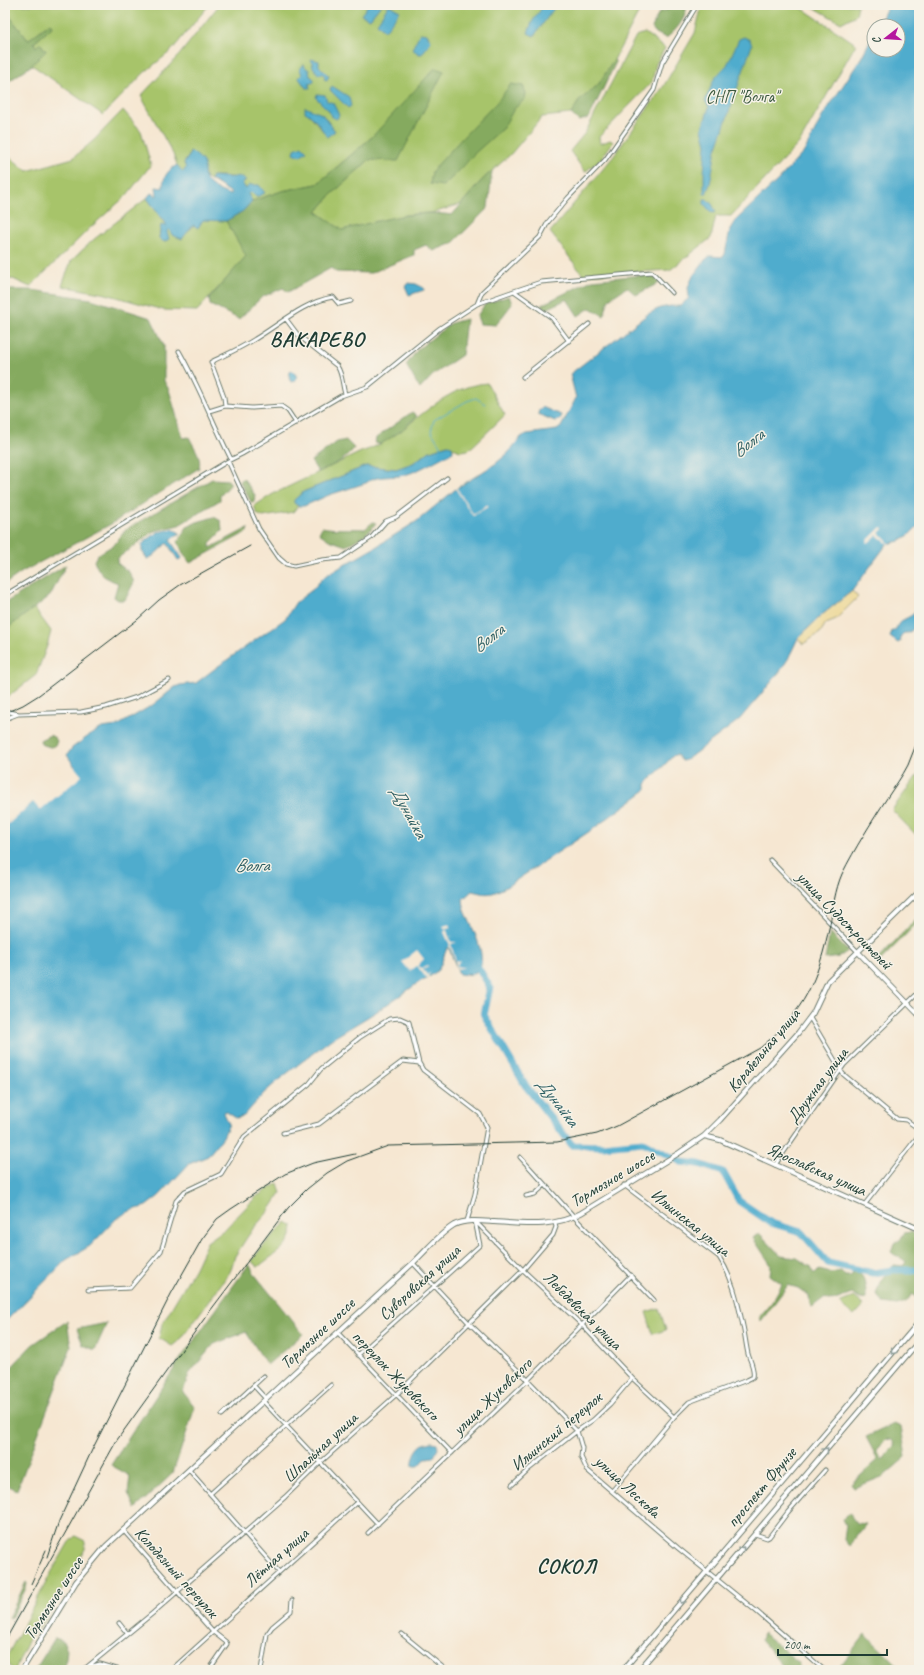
<svg xmlns="http://www.w3.org/2000/svg" width="924" height="1675" font-family="Caveat,sans-serif">
  <style>
    .green { fill: #a7c46b; stroke: #638050; fill-rule: evenodd }
    .forest { fill: #85aa5f; stroke: #52744a; fill-rule: evenodd }
    .sand { fill: #eeda9e; stroke: #868c69 }
    .water { fill: #4faccd; stroke: #377480 }
    .pier { fill: #f6e7d2 }
    .lines { fill: none; stroke-linecap: round; stroke-linejoin: round }
    .stream { stroke: #4faccd; stroke-width: 1 }
    .river { stroke: #4faccd; stroke-width: 7 }
    .street-casing { stroke: #6a786b; stroke-width: 5 }
    .secondary-casing { stroke: #6a786b; stroke-width: 6 }
    .street { stroke: #fff; stroke-width: 3 }
    .secondary { stroke: #fff; stroke-width: 4 }
    .rail { stroke: #1f3d34; stroke-width: 1 }
    .oneway { stroke: #8f9e9a }
    .labels { text-anchor: middle; stroke-width: 3; stroke-linejoin: round; paint-order: stroke }
    .park-label { font-size: 17px; fill: #3a583f; stroke: #f7f3e8 }
    .street-label { font-size: 17px; fill: #1f3d34; stroke: #f7f3e8 }
    .water-label { font-size: 18px; font-style: italic; fill: #2d5e62; stroke: #f7f3e8 }
    .district-label { font-size: 21px; font-weight: bold; letter-spacing: 1px; fill: #1f3d34; stroke: #f7f3e8 }
  </style>
  <rect width="100%" height="100%" fill="#f7f3e8"/>
  <filter id="ink" filterUnits="userSpaceOnUse"><feTurbulence type="fractalNoise" baseFrequency=".025" numOctaves="2"/><feDisplacementMap in="SourceGraphic" scale="8" xChannelSelector="R" yChannelSelector="G"/><feConvolveMatrix kernelMatrix="1 2 1 2 8 2 1 2 1" color-interpolation-filters="sRGB"/></filter>
  <filter id="wash" filterUnits="userSpaceOnUse"><feTurbulence type="fractalNoise" baseFrequency=".012" numOctaves="4" result="noise"/><feDisplacementMap in="SourceGraphic" scale="16" xChannelSelector="R" yChannelSelector="G"/><feGaussianBlur stdDeviation="0.9" result="paint"/><feColorMatrix in="noise" values="0 0 0 0 0 0 0 0 0 0 0 0 0 0 0 0 0 1.4 0 .05"/><feComposite in="paint" operator="in"/></filter>
  <g filter="url(#wash)">
    <rect width="100%" height="100%" fill="#f6e7d2"/>
    <path class="green" d="M8,5H209L171,51L145,72L103,115L32,65L46,51L40,43L36,48L34,43L52,27L50,24L28,40L10,17Z
      M219,5H368L362,15L370,19L381,5H605L608,12C621,2 626,4 641,8L614,60L598,85L579,101L571,114L542,117L510,155L483,179L461,204L436,212L405,215L342,230L317,212L331,195L369,160L372,137L317,184L282,191L252,201L248,194L252,192L265,193L246,189L242,183L246,180L224,176H212L211,180L205,177L204,164L190,151L189,156L184,163L186,168L182,172L177,165L173,154L141,96L180,54ZM302,74L310,76L314,79L309,84L300,77ZM325,95L329,111L316,98ZM313,111L322,114L335,131L327,136L309,114Z
      M702,5H797L856,44L800,142L731,216H716L711,238L670,270L583,275L550,232L613,157L663,87L695,33Z
      M810,5H858L856,15L841,23Z
      M645,33L665,48L656,64L652,82L599,137L600,144L610,140L613,142L602,158L585,172L570,151L585,133L636,36Z
      M123,110L141,131L151,165L126,196L91,227L30,287L13,279L5,280V153L27,171L73,158L94,140Z
      M147,198L167,227L161,226L159,238L169,229H191L193,225L199,224L203,220L226,221L247,256L197,311L163,310L106,294L62,286L71,261L93,240Z
      M487,383L505,415L469,450L460,451L447,445L430,451L413,463L396,469L366,466L303,492L294,503L298,506L293,512L263,517L257,514L254,506L273,494L361,452C408,438 435,387 487,383Z
      M34,608L51,631L47,646L36,675L5,699V630Z
      M919,773V838L892,810Z
      M278,1183L281,1193L268,1212L252,1230L235,1256L230,1272L181,1339L172,1346L159,1338L162,1324L195,1268L207,1242L225,1229L257,1196Z
      M286,1222L293,1226C292,1247 273,1254 258,1267L253,1263L252,1260L262,1247Z
      M854,1297L864,1305L854,1316L839,1303Z
      M659,1308L666,1330L653,1334L646,1312Z
      M75,1536L85,1541V1549L73,1571L71,1577L52,1605L46,1619L29,1639L16,1668L13,1670L10,1667L7,1656L51,1573L69,1542Z"/>
    <path class="forest" d="M672,5H686C688,17 675,32 666,38L656,33L652,28L659,12L667,10Z
      M5,15L10,17L28,40L50,23L52,27L34,43L36,47L40,43L46,51L32,65L5,84Z
      M614,60L616,62L589,118L579,121L571,114L579,101L598,85Z
      M435,68L444,71L398,161L369,160L331,195L317,212L342,230C378,221 415,209 452,215L483,179L492,171L488,208L453,243L433,251L426,245L414,250V255L371,273L336,272L331,268L288,292L283,288L262,297L239,319L210,305L209,299L246,256L226,221L243,211L252,201L282,191L317,184L372,137Z
      M511,84L523,86L526,93L525,99L514,109L503,128L475,153L460,170L443,186L430,184L432,171L464,136L497,102Z
      M652,274L659,283L636,295L627,287L609,299L604,316L590,308L578,316L567,299L547,309L541,305L592,280Z
      M5,290H32L91,299L151,318L164,346V381L169,390L183,438L189,437C194,448 202,456 199,468L111,524L22,572L5,584Z
      M509,296L512,304L496,325L480,324L477,316L485,304Z
      M466,319L462,355L433,375L420,389L406,365L418,349L451,323Z
      M412,412L417,416L401,431L381,444L375,443L376,438Z
      M346,440L354,448C346,460 331,466 318,472L311,461L337,442Z
      M243,478L255,495L254,502H251L240,482Z
      M212,479L228,480L231,484L220,496V500L179,525L154,531L118,558L117,563L129,572L134,582L125,600H118L114,597L118,583C103,577 101,576 94,561L97,555L115,544L125,530Z
      M214,517L221,521L222,531L210,543V548L248,528L247,532L190,563L183,553L178,542L187,527L197,522Z
      M373,522L376,523C367,536 358,538 346,546L329,540L319,533L322,527C334,530 351,528 365,529Z
      M66,565L50,596L5,630V603Z
      M50,735L55,738L57,741L55,746L50,747L41,744L40,740Z
      M918,917L919,921L880,961H876Z
      M830,933L848,951L839,957L825,959Z
      M911,1232L919,1236V1296L917,1297L912,1294L906,1302L897,1305L883,1303L876,1294L882,1280L894,1265L903,1266L906,1262C902,1257 896,1257 891,1252L894,1243L900,1240L904,1233Z
      M759,1233L781,1256L797,1258L811,1267L813,1273H816L819,1270L831,1273L841,1271L845,1276H851L853,1272C866,1271 866,1289 866,1298L860,1299L852,1294L832,1301L824,1298L812,1307L810,1304L809,1296L798,1288L788,1285L761,1321L760,1316L772,1302L782,1284L770,1275L771,1265L753,1238Z
      M249,1264L256,1276L303,1334L267,1365L246,1332L214,1344L189,1374L183,1392L195,1407L173,1473L135,1509L128,1493L130,1476L111,1465L181,1358Z
      M67,1321L71,1347L17,1490L5,1484V1374L32,1345Z
      M107,1323L95,1350L83,1345L77,1329Z
      M894,1424L901,1427L906,1457L884,1476L854,1488L851,1484L878,1460L866,1437ZM886,1439L892,1440L895,1445L882,1460L876,1450Z
      M849,1513L856,1523L866,1524L849,1546L844,1540L846,1525L843,1519Z
      M26,1582L27,1584L26,1588L11,1618L9,1617Z
      M763,1633L799,1663L798,1670H786L761,1640Z
      M865,1634L902,1670H837Z
      M55,1638L63,1641L67,1649L65,1669L35,1670Z"/>
    <path class="sand" d="M852,591L858,597L836,619L826,623L820,633L803,644L798,638L823,614Z"/>
    <path class="water" d="M368,5H381L370,19L361,15Z
      M389,5L400,11L385,31L377,23Z
      M544,5L555,7L534,36L528,33L532,22Z
      M888,5H919V525L909,535L899,541L887,544L852,591L823,614L798,638L788,659L779,673L739,720L686,760L682,761L677,755H674L646,784V790L593,829L506,887C491,895 488,895 472,891L463,899L464,907C468,922 494,963 474,973C470,975 464,975 459,974L449,948H447L439,969L432,975L421,981L376,1012L330,1040L281,1078L264,1093L244,1116L236,1118L225,1111L224,1113L229,1124L223,1137L208,1156L189,1164L159,1196L146,1206L130,1211L117,1218L90,1246L66,1260L5,1322V825L75,767L67,755L72,748L90,735L102,728L117,726L154,704L175,687L180,685L196,683L217,667L285,619L296,602L312,590L325,576L374,548L417,521L457,488L495,464L507,454L521,437L527,434L557,430L561,427L576,398L570,374L648,314L660,308L671,306H680L689,298L688,287L693,276L705,260L710,256L723,257L725,254L730,229L735,221L778,180L804,152L822,117L860,60L874,33V50H898V26H878Z
      M420,33L427,34L431,41L422,54H419L412,49Z
      M744,37L750,40L752,45L716,150L710,184L706,194H704V173L706,144L702,129L709,107L705,101L714,79L727,65L739,39Z
      M311,59L319,61V66L329,76L327,80L324,79L325,76L323,74H318L313,67Z
      M304,64L305,67L309,70L310,76L314,79V82L309,84L310,88H306L298,77H300L302,75L300,69Z
      M332,86L349,97L351,106L348,108L330,90Z
      M317,94L325,95L327,101L333,103L339,115L337,119L331,117L329,111L316,98Z
      M305,107L322,114L335,131L327,137C321,128 315,117 305,112Z
      M302,146L307,151L300,156L294,153L295,149Z
      M190,151C194,153 202,159 204,164C205,168 203,173 205,177C208,186 223,193 231,195L230,192L211,180L212,176C220,176 231,179 238,176L246,180L242,183L246,189L249,185H259L265,193L256,197L251,192L248,194L252,201L243,211L226,221L203,220L198,228L193,225L182,239L172,235L169,229L167,231L169,239L164,242L159,238L161,225L167,226L147,198L151,193L157,196L156,187L163,188C163,177 167,171 177,165L183,172L186,168L184,163L189,156Z
      M704,199H707L712,204L716,212L714,213L711,212L704,204Z
      M408,283L416,284L424,288V290L409,295L405,286Z
      M291,370L294,372L297,377L295,381L291,382C288,378 289,375 291,370Z
      M542,407L561,415V419L555,421L538,414L539,410Z
      M448,445L452,446L453,452C437,459 416,474 399,476C389,477 374,476 366,483L329,495L304,506H298L294,503V500L303,492L366,466L396,469L413,463L430,451Z
      M173,529L180,533L170,540L182,558L178,560L167,543L153,556L147,559L142,551V544L158,532Z
      M919,607V625L908,633H904L900,637L901,641L898,643L890,637L892,631L896,629C899,618 910,619 915,612C917,610 917,608 919,607Z
      M432,1442L437,1443L438,1449L433,1457L426,1458L419,1466H413C412,1459 416,1449 422,1445C425,1443 429,1443 432,1442Z"/>
    <path class="pier" d="M456,487L473,514L488,505L489,506L473,516L455,488Z
      M881,527L883,529L879,533L890,544L889,545L877,535L868,543L867,541Z
      M74,766L82,776L40,810L33,802L5,827V825L37,795Z
      M450,924L451,927L446,928L449,937L453,936L449,938L451,942H457L451,944L456,962L460,961L457,964L458,967H465L457,969H456L457,968L450,947L448,948L450,945L449,943L444,932L446,930L443,926Z
      M417,950L424,959L418,965L422,969L427,965L428,966L423,970L427,975L432,972L428,976L430,979L428,980L417,966L410,971L402,962Z"/>
    <g class="lines">
      <path class="stream" d="M441,447L431,431L434,420L467,401L476,398L485,404"/>
      <path class="river" d="M475,962L490,987L484,1015L525,1085L572,1145L603,1146L643,1142L681,1162L699,1164L723,1172L739,1201L771,1223L801,1232L828,1263L873,1273L893,1270H913L919,1271"/>
    </g>
  </g>
  <g filter="url(#ink)">
    <g class="lines">
      <defs>
        <path id="street" d="M514,291L541,282L652,272L672,293
          M477,304L514,291L552,318L569,341
          M286,319L298,335L337,366C343,375 342,385 345,394
          M179,351C199,386 213,423 231,459
          M523,377L589,324
          M225,406L224,397L211,362C225,355 241,348 255,339C280,324 304,302 333,297L339,304L351,301
          M209,411L225,406L252,408L281,406L288,411L296,423
          M228,461L259,529L279,558L286,564L294,566L322,560L341,558L371,538L386,521L396,517L447,478
          M5,595L228,461L242,454L341,396L367,387L440,328L477,304L482,292L540,237L548,222L568,198L605,160L654,90L662,63L697,5
          M5,711L19,714L81,712L106,707L137,697L169,680
          M5,719L18,714
          M770,860L858,952
          M810,1018L843,1074L897,1119L906,1120L919,1129
          M283,1133L319,1124L403,1061L419,1063
          M520,1157L577,1220L654,1300
          M775,1165L844,1065L919,992
          M526,1196L535,1194L545,1185
          M865,1204L919,1135
          M475,1221L523,1270L583,1326L632,1378L674,1417
          M413,1263L470,1324L528,1380L577,1431L582,1448L581,1457L587,1470L678,1548L756,1611L824,1670
          M88,1290L130,1288L161,1251L176,1201L185,1191L221,1174L244,1137L309,1084L321,1069L359,1038L389,1019L400,1018L409,1022L419,1063L423,1070L480,1114L487,1127L475,1194L467,1221
          M338,1333L452,1453
          M358,1355L480,1245L475,1221
          M254,1386L266,1399
          M263,1401L378,1524
          M222,1415L264,1376
          M189,1470L279,1572
          M512,1485L529,1469L577,1431L593,1420L610,1404L632,1378
          M612,1491L674,1417L689,1402L747,1380L753,1377C755,1369 750,1361 748,1354C746,1345 745,1335 743,1326C738,1303 733,1278 719,1257L624,1185
          M210,1494L331,1385
          M123,1530L212,1631L226,1642L227,1644L209,1670
          M368,1533L528,1380L631,1275
          M755,1534L767,1538L769,1537L788,1512L825,1470
          M119,1623L127,1633
          M402,1634L446,1670
          M89,1667L100,1664L120,1670
          M80,1670L87,1667L153,1613L285,1497L321,1462L397,1394L523,1270L553,1235L556,1227L555,1223
          M171,1670L357,1502
          M261,1670L267,1634L272,1627L291,1611L292,1600"/>
        <path id="secondary" d="M858,952L919,1015
          M704,1136L720,1140L919,1229
          M22,1670L76,1582L105,1547L413,1263C426,1251 439,1234 454,1225C466,1219 481,1221 494,1222C524,1224 554,1228 581,1213L679,1153L704,1136L720,1120L798,1033L813,1013L828,981L919,892
          M623,1670L919,1322
          M639,1670L919,1341"/>
      </defs>
      <use href="#street" class="street-casing"/>
      <use href="#secondary" class="secondary-casing"/>
      <use href="#street" class="street"/>
      <use href="#secondary" class="secondary"/>
      <path class="rail" d="M5,713L23,705L39,695L137,620L159,600L180,585L250,546
        M47,1557L59,1521L92,1450L171,1294L202,1239L217,1219L231,1209L285,1174L313,1163L355,1154
        M31,1584L46,1550
        M5,1641L117,1440L207,1315L288,1208L307,1189L327,1173L347,1161L388,1146L557,1142L597,1134L617,1126L760,1048C805,1011 818,980 830,924C833,908 835,890 842,874C855,848 871,823 887,798C894,787 902,777 908,765C912,756 915,746 919,737"/>
    </g>
    <defs><path id="oneway-chevron" d="M-2-3.5L2.5 0L-2 3.5" fill="none" stroke-width="1.6" stroke-linecap="round" stroke-linejoin="round"/></defs>
    <g class="oneway">
      <use href="#oneway-chevron" transform="translate(893 1352) rotate(131)"/>
      <use href="#oneway-chevron" transform="translate(826 1450) rotate(-50)"/>
      <use href="#oneway-chevron" transform="translate(742 1549) rotate(-50)"/>
      <use href="#oneway-chevron" transform="translate(682 1601) rotate(130)"/>
    </g>
  </g>
  <g class="labels">
    <g class="park-label">
      <text x="742" y="102">СНП "Волга"</text>
    </g>
    <g class="street-label">
      <text transform="translate(845 920) rotate(46)" y="6">улица Судостроителей</text>
      <text transform="translate(763 1050) rotate(-50)" y="6">Корабельная улица</text>
      <text transform="translate(817 1085) rotate(-53)" y="6">Дружная улица</text>
      <text transform="translate(817 1169) rotate(24)" y="6">Ярославская улица</text>
      <text transform="translate(612 1178) rotate(-31)" y="6">Тормозное шоссе</text>
      <text transform="translate(691 1222) rotate(39)" y="6">Ильинская улица</text>
      <text transform="translate(419 1282) rotate(-42)" y="6">Суворовская улица</text>
      <text transform="translate(583 1310) rotate(45)" y="6">Лебедевская улица</text>
      <text transform="translate(317 1333) rotate(-43)" y="6">Тормозное шоссе</text>
      <text transform="translate(396 1375) rotate(46)" y="6">переулок Жуковского</text>
      <text transform="translate(492 1396) rotate(-44)" y="6">улица Жуковского</text>
      <text transform="translate(556 1431) rotate(-40)" y="6">Ильинский переулок</text>
      <text transform="translate(320 1447) rotate(-43)" y="6">Шпальная улица</text>
      <text transform="translate(628 1486) rotate(43)" y="6">улица Лескова</text>
      <text transform="translate(761 1487) rotate(-50)" y="6">проспект Фрунзе</text>
      <text transform="translate(276 1557) rotate(-42)" y="6">Лётная улица</text>
      <text transform="translate(177 1572) rotate(48)" y="6">Колодезный переулок</text>
      <text transform="translate(53 1598) rotate(-57)" y="6">Тормозное шоссе</text>
    </g>
    <g class="water-label">
      <text transform="translate(748 443) rotate(-37)" y="6">Волга</text>
      <text transform="translate(488 638) rotate(-37)" y="6">Волга</text>
      <text transform="translate(409 812) rotate(61)" y="6">Дунайка</text>
      <text x="252" y="871">Волга</text>
      <text transform="translate(558 1102) rotate(52)" y="6">Дунайка</text>
    </g>
    <g class="district-label">
      <text x="317" y="346">ВАКАРЕВО</text>
      <text x="567" y="1573">СОКОЛ</text>
    </g>
  </g>
  <rect width="924" height="1675" fill="none" stroke="#f7f3e8" stroke-width="20"/>
  <g transform="translate(886 38) rotate(253)"><circle r="19" fill="#f7f3e8" stroke="#a1aaa0"/>
  <path d="M0-3L7 15L0 10L-7 15Z" fill="#b5179e"/>
  <text y="-6" font-size="11" font-weight="bold" text-anchor="middle" fill="#1f3d34">С</text>
  </g>
  <path d="M778 1649v6h109v-6" fill="none" stroke="#1f3d34" stroke-width="2"/>
  <text x="784" y="1649" font-size="12" fill="#1f3d34" stroke="#f7f3e8" stroke-width="3" paint-order="stroke">200 m</text>
</svg>
